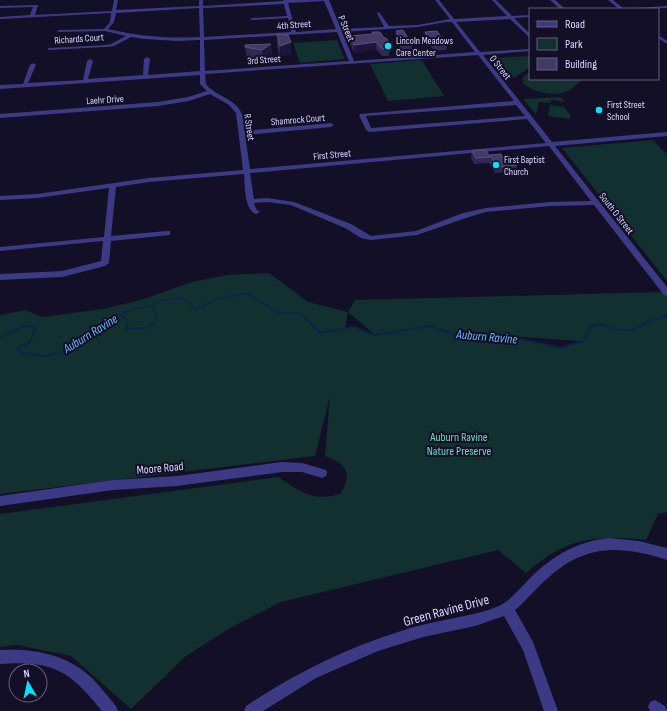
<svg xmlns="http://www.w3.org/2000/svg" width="667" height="711" font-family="'Sofia Sans Condensed',sans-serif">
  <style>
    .green { fill: #12302f; fill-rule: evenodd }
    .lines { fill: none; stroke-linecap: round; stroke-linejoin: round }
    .stream-far1 { stroke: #0c2248; stroke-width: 1.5 }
    .stream { stroke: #0c2248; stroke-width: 2 }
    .minor { fill: #3d3a85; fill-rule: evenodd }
    .wall { fill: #312854 }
    .shaded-wall { fill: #1d163a }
    .building { fill: #433a66; stroke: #5a527e }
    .poi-dot { fill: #00e5ff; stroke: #130f26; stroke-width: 1.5 }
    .labels { text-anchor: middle; stroke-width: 4; stroke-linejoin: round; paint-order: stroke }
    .far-street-label { font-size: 10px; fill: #d9d4ff; stroke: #130f26 }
    .far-poi-label { font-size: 10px; fill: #d9d4ff; stroke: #130f26; text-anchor: start }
    .park-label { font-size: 12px; fill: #5fe0c0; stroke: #130f26 }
    .street-label { font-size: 12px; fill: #d9d4ff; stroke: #130f26 }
    .water-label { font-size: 13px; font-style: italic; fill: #62b6ff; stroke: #130f26 }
    .near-street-label { font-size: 14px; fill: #d9d4ff; stroke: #130f26 }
  </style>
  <rect width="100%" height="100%" fill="#130f26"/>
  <path class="green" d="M337,40L344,58L343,59L300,63L293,43Z
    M530,56V67L514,78L496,58Z
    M420,60L423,62L444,96L388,101L370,64Z
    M530,72V79H583C578,83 573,88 568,91C555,97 533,93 523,83V77Z
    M560,97L566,102L551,100L550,103L539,102L536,114L523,99Z
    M550,105L564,107L567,110V112L570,114V119L548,116Z
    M653,140L667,155V281L562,148Z
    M269,273L308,302L348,312L355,300L663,292L667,294V512L658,514L646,540C594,535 566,538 526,573L498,550L281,602L230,628L186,656L131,709L71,656L17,645L0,647V514L278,477C302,492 311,502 340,494C354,473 346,464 325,456L330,396L315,456L0,494V315L26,310L42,317L103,309L141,300L192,282L227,275ZM348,312L374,334L354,327L345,328ZM508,336L581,341L561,348Z"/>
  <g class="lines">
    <path class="stream-far1" d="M121,315L128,321L127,325
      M99,325L105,320L134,309L153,306L160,300L177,298L186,300L194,308L202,307L215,300L246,293L279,313H300L312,325
      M151,325L155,323L156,317L153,306
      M594,325L601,324L605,325
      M642,325L649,321L667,316"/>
    <path class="stream" d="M127,324L126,329L146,328L153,324
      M311,324L320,333L354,327L375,335L429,326L460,336L504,335L561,348L583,341L591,326L599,324
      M602,324C619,330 628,335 644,324
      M0,337L25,326L36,327L30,342L18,348L20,352C27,353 34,355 41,356C64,357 85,339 100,324"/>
    <path class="minor" d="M114,0H118L116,10L199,6V0H203V6L283,1V0H329L341,29L384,27L377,13L379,12L389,26L418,25L450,19L435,0H439L454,19L507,16L492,0H496L512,16L530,15V17L514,18L530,34V38L510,19L456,22L480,52L530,49V51L483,55L552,142L667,132V136L555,146L667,287V296L664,295L594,205L550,206L486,212L469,217L417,235L371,240L361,238L345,228L291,205L267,202L254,203L256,209L260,212L256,214C244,210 245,185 244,174L149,182L116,187L111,236L167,231H170V235L111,241L109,263L105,266L62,277L0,280V274L62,271L101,261L103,241L0,251V247L104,237L109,188L37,198L0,200V196L37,194L149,178L243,170L236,113L229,105L210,94L189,101L158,106L0,118V114L158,102L188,97L207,91L200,84V75L0,89V85L23,84L30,65L33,63L36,65L28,83L83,80L87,61L90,59L93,61L88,79L143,75L144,59L147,57L150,59L148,75L200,71V40L177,41L145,39L131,37L114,46L106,47L49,50L47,49L49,48L106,45L111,44L126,36L105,31L59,32L57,31L59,30L104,29L110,22L111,13L0,19V17L30,15L33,7L0,8V6L38,5L35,15L112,11ZM324,1L336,29L296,32L288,3ZM284,4L287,16L252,18L250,19L252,20L288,18L291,32L204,37L203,8ZM199,8L200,37C166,39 140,36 108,29L114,22L116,13ZM446,22H452L475,52L354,61L342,32L418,27ZM337,32L349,61L205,71L204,40ZM478,55L514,101L360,114L359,115L366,130L369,132L527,119L546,143L250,169L245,135L331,127L334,125L331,123L244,131C244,125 244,117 241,112C234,98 215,96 206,84L205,74ZM516,105L525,116L371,128L366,116ZM549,146L591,201L550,202L486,208L463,213L416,231L371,236L351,224L294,202L267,198L254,199L250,173Z
      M550,0H555L565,9H560Z
      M608,0H613L624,9H619Z
      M667,6V8L635,9L637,8Z
      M658,35L667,41V44L658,38Z
      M282,462L302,463L326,470L327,473L326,476L322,478L302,472H282L177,486L113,490L0,506V496L113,480L177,476Z
      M609,538L639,541L667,548V560C621,545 585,544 548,578C536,588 527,600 515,610L533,642L558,711H544L523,650L504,616L475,626L423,637L378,651L316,678L263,711H244L246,706C294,674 346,648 401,631C416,626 430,623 445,620C464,616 484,613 501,605C513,598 522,586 532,576C554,555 579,541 609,538Z
      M0,650C33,648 67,654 92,678C101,687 108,697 116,706L118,711H102C70,671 53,660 0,664Z
      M655,700L665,706L667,711H650L648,707L650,702Z"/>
  </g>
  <path class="wall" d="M396,31L412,44L411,51L403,52L395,38Z
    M372,32L384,38L391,45L389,56H382L376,49L354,53L350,43V36L372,34Z
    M425,32L447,45L446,50L434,51L424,37Z
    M277,34L291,53L280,57L277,45Z
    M271,44L272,55L263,61L247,58L245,47Z
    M472,151L504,159L517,165L516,171L495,173L489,163L474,164L471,158Z"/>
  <path class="shaded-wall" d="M291,42V53L280,57V46Z
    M376,42V49L354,53V45Z
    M271,44L272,55L263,61L262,50Z"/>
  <path class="building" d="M403,30L412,44L404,45L396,31Z
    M437,31L447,45L434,46L425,32Z
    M372,32H380L384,38H386L391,45L388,46L390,48L382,49L376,42L354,45L350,36L373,34Z
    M277,34L288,35L291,42L280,46Z
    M271,44L262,50L245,47V45Z
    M486,150L490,157L476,158L472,151Z
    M501,154L504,159L513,158L517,165L497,167L490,155Z"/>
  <g class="poi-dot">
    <circle cx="388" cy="46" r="4"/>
    <circle cx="599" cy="110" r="4"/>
    <circle cx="496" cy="165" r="4"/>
  </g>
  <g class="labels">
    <g class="far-street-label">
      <text transform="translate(294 24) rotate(-4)" y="4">4th Street</text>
      <text transform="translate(347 28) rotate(67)" y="4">P Street</text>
      <text transform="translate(79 38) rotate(-4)" y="4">Richards Court</text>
      <text transform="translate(264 59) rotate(-4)" y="4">3rd Street</text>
      <text transform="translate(501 67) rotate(52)" y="4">O Street</text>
      <text transform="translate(105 99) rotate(-4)" y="4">Laehr Drive</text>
      <text transform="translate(298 119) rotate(-5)" y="4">Shamrock Court</text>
      <text transform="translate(250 127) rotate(81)" y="4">R Street</text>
      <text transform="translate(332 154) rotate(-5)" y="4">First Street</text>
      <text transform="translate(617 213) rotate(52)" y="4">South O Street</text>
    </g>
    <g class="far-poi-label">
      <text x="396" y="44">Lincoln Meadows<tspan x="396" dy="12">Care Center</tspan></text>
      <text x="607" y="108">First Street<tspan x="607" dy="12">School</tspan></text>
      <text x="504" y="163">First Baptist<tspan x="504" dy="12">Church</tspan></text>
    </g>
    <g class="park-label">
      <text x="459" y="441">Auburn Ravine<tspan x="459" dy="14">Nature Preserve</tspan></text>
    </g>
    <g class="street-label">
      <text transform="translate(160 468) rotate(-5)" y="4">Moore Road</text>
    </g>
    <g class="water-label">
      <text transform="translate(90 333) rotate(-32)" y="5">Auburn Ravine</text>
      <text transform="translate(487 336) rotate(5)" y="5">Auburn Ravine</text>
    </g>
    <g class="near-street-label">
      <text transform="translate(446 610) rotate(-15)" y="5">Green Ravine Drive</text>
    </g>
  </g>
  <rect x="529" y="8" width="130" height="72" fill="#130f26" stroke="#625e7d"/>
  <rect x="537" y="21" width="20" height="6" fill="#3d3a85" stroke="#625e7d"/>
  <text x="565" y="28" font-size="12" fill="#d9d4ff">Road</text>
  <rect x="537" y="38" width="20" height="12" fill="#12302f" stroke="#625e7d"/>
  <text x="565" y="48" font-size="12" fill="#d9d4ff">Park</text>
  <rect x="537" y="58" width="20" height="12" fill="#433a66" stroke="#625e7d"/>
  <text x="565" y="68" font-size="12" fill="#d9d4ff">Building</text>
  <g transform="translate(28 683) rotate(351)"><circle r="19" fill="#130f26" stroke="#625e7d"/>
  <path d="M0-3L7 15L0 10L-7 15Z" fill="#00e5ff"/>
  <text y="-6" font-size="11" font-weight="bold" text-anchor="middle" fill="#d9d4ff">N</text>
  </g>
</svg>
